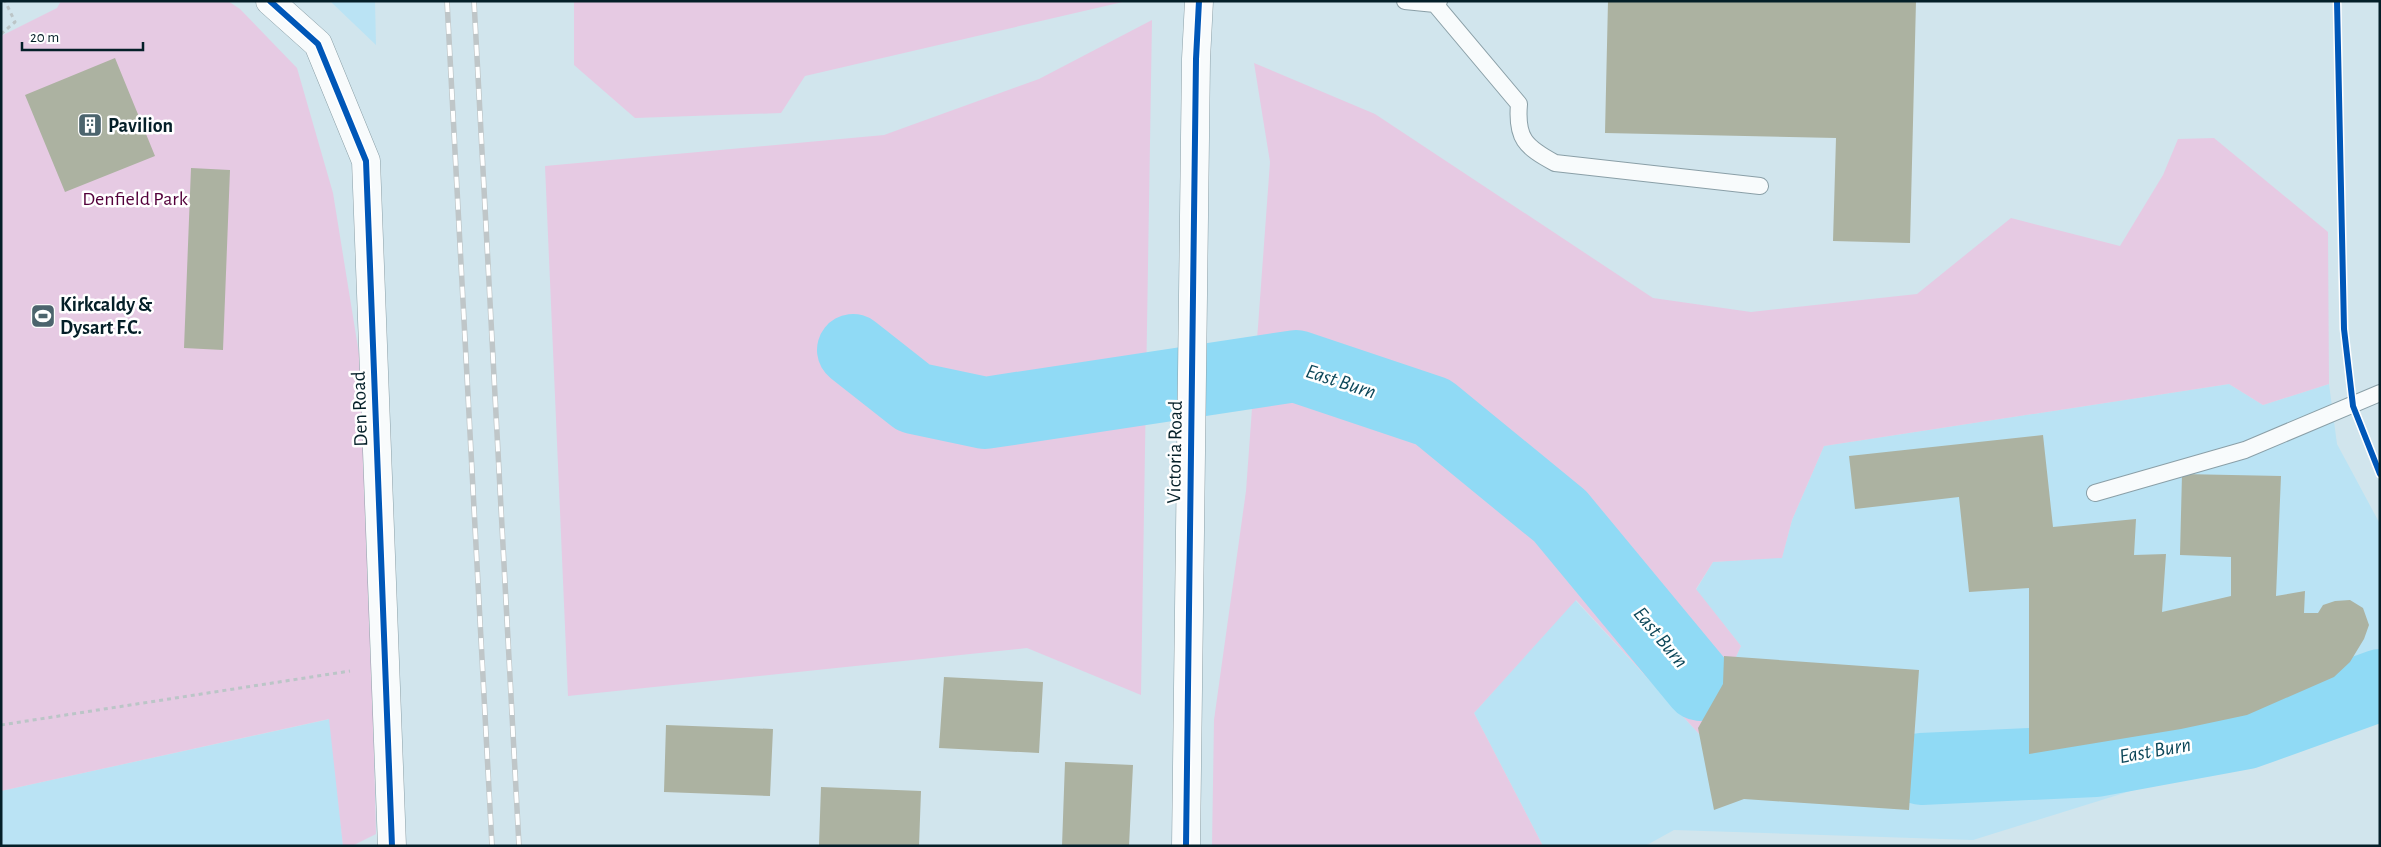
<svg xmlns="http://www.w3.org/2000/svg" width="2381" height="847" font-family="'Alegreya Sans',sans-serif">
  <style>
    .built { fill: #bae3f4 }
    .green { fill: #e6cae3 }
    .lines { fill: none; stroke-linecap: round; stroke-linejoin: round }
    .river { stroke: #90daf5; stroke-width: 72 }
    .building { fill: #acb2a1 }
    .lane-casing { stroke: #8a9fa7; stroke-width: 18 }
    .street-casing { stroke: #8a9fa7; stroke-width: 29 }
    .secondary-casing { stroke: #8a9fa7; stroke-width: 29 }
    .path { stroke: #bbc5c7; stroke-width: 3; stroke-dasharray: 4 4; stroke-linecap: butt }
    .lane { stroke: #f8fbfc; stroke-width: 16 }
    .street { stroke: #f8fbfc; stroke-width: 28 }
    .secondary { stroke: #f8fbfc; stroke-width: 28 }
    .rail-casing { stroke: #bfc6c8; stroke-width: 5.5 }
    .rail { stroke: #fff; stroke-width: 4; stroke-dasharray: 11; stroke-linecap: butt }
    .cycleway-casing { stroke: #fff; stroke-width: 9 }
    .cycleway { stroke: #0057b8; stroke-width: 6 }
    .labels { text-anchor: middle; stroke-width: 5; stroke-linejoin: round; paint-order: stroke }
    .poi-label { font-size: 20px; font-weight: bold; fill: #041f28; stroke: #fff; text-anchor: start }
    .park-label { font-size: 20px; fill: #54003b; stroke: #fff }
    .street-label { font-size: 20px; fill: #041f28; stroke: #fff }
    .water-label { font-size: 21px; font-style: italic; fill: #0c4759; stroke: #fff }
  </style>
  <rect width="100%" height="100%" fill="#d1e5ed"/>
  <path class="built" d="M330,1H375L376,45Z
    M2229,384L2263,405L2329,384L2337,444L2380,524V699L2246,755L1973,840L1674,830L1645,846H1543L1474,713L1575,600L1700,735L1741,646L1696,590L1713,562L1782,557L1792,520L1824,446Z
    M330,719L343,846H1V791Z"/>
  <path class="green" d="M61,1H228L240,9L297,68L333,193L365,391L376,834L352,846H343L329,719L1,791V36L57,8Z
    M574,1H1127L805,76L781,113L635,118L574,65Z
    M1152,20L1141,695L1027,648L568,696L545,166L884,135L1039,79Z
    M1254,63L1375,114L1653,298L1751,312L1917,294L2011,218L2120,246L2163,175L2178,139L2214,138L2328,232L2329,384L2263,405L2229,384L1824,446L1792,520L1782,558L1713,562L1696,589L1741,646L1700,735L1576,600L1474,713L1543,846H1212L1214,720L1246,491L1270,162Z"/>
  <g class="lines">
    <path class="river" d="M853,350L914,398L985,413L1296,366L1433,412L1560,516L1700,685
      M1921,769L2095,761L2247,733L2380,685"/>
  </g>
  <path class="building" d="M1608,1H1916L1910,243L1833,241L1836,138L1605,133Z
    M115,58L155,156L65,192L25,95Z
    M191,168L230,170L223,350L184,348Z
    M2043,435L2053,527L2136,519L2134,555L2166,554L2162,612L2231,596V557L2180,555L2182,474L2281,476L2276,596L2305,591L2304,613H2318L2323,605L2335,601L2350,600L2363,608L2369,625L2364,639L2350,662L2334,677L2247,715L2181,729L2029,754V588L1969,592L1959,497L1855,509L1849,456Z
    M1724,656L1919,670L1909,810L1744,799L1714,810L1698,728L1723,684Z
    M944,677L1043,682L1039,753L939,748Z
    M666,725L773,729L770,796L664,792Z
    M1065,762L1133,765L1129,846H1062Z
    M821,787L921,791L919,846L819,845Z"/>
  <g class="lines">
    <defs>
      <path id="lane" d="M1405,1L1435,4L1439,1
        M1435,4L1519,104C1516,138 1525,147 1555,163L1760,186
        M2095,493L2245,450L2380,393"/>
      <path id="street" d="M270,1L318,44L366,161L392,846"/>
      <path id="secondary" d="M1186,846L1196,59L1199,1"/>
    </defs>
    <use href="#lane" class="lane-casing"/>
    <use href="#street" class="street-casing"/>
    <use href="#secondary" class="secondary-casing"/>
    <path class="path" d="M1,34L15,22L5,1
      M1,725L350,671"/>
    <use href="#lane" class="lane"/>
    <use href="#street" class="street"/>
    <use href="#secondary" class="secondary"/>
    <defs>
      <path id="rail" d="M447,1L492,846
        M474,1L519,846"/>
    </defs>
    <use href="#rail" class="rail-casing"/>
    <use href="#rail" class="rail"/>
    <defs>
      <path id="cycleway" d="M270,1L318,44L366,161L392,846
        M2337,1L2344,329L2353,406L2380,474
        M1186,846L1196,59L1199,1"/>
    </defs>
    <use href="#cycleway" class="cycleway-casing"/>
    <use href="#cycleway" class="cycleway"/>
  </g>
  <defs>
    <symbol id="building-square" viewBox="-11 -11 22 22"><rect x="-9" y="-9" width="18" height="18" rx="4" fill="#4c646d" stroke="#fff"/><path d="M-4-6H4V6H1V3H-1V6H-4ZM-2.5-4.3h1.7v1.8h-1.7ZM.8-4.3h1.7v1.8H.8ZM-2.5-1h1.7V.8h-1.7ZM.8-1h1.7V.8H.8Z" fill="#fff"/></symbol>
    <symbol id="stadium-square" viewBox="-11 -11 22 22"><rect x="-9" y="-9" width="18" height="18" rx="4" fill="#4c646d" stroke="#fff"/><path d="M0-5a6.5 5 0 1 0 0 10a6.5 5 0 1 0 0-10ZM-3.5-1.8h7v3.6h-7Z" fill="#fff"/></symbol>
  </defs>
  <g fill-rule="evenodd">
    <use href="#building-square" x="76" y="111" width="28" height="28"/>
    <use href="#stadium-square" x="29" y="302" width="28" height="28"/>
  </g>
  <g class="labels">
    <g class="poi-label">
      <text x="108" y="132">Pavilion</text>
      <text x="60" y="311">Kirkcaldy &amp;<tspan x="60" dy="23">Dysart F.C.</tspan></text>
    </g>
    <g class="park-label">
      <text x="135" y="205">Denfield Park</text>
    </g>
    <g class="street-label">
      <text transform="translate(359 409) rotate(-92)" y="7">Den Road</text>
      <text transform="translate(1174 452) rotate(-89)" y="7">Victoria Road</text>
    </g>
    <g class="water-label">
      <text transform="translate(1341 381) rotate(18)" y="7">East Burn</text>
      <text transform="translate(1661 637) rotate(50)" y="7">East Burn</text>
      <text transform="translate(2155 750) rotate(-10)" y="7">East Burn</text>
    </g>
  </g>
  <rect width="2381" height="847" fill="none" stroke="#041f28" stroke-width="5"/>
  <path d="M22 42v8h121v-8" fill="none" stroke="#041f28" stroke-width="2.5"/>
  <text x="30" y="42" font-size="15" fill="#041f28" stroke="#ffffff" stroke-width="4" paint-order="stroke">20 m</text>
</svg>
